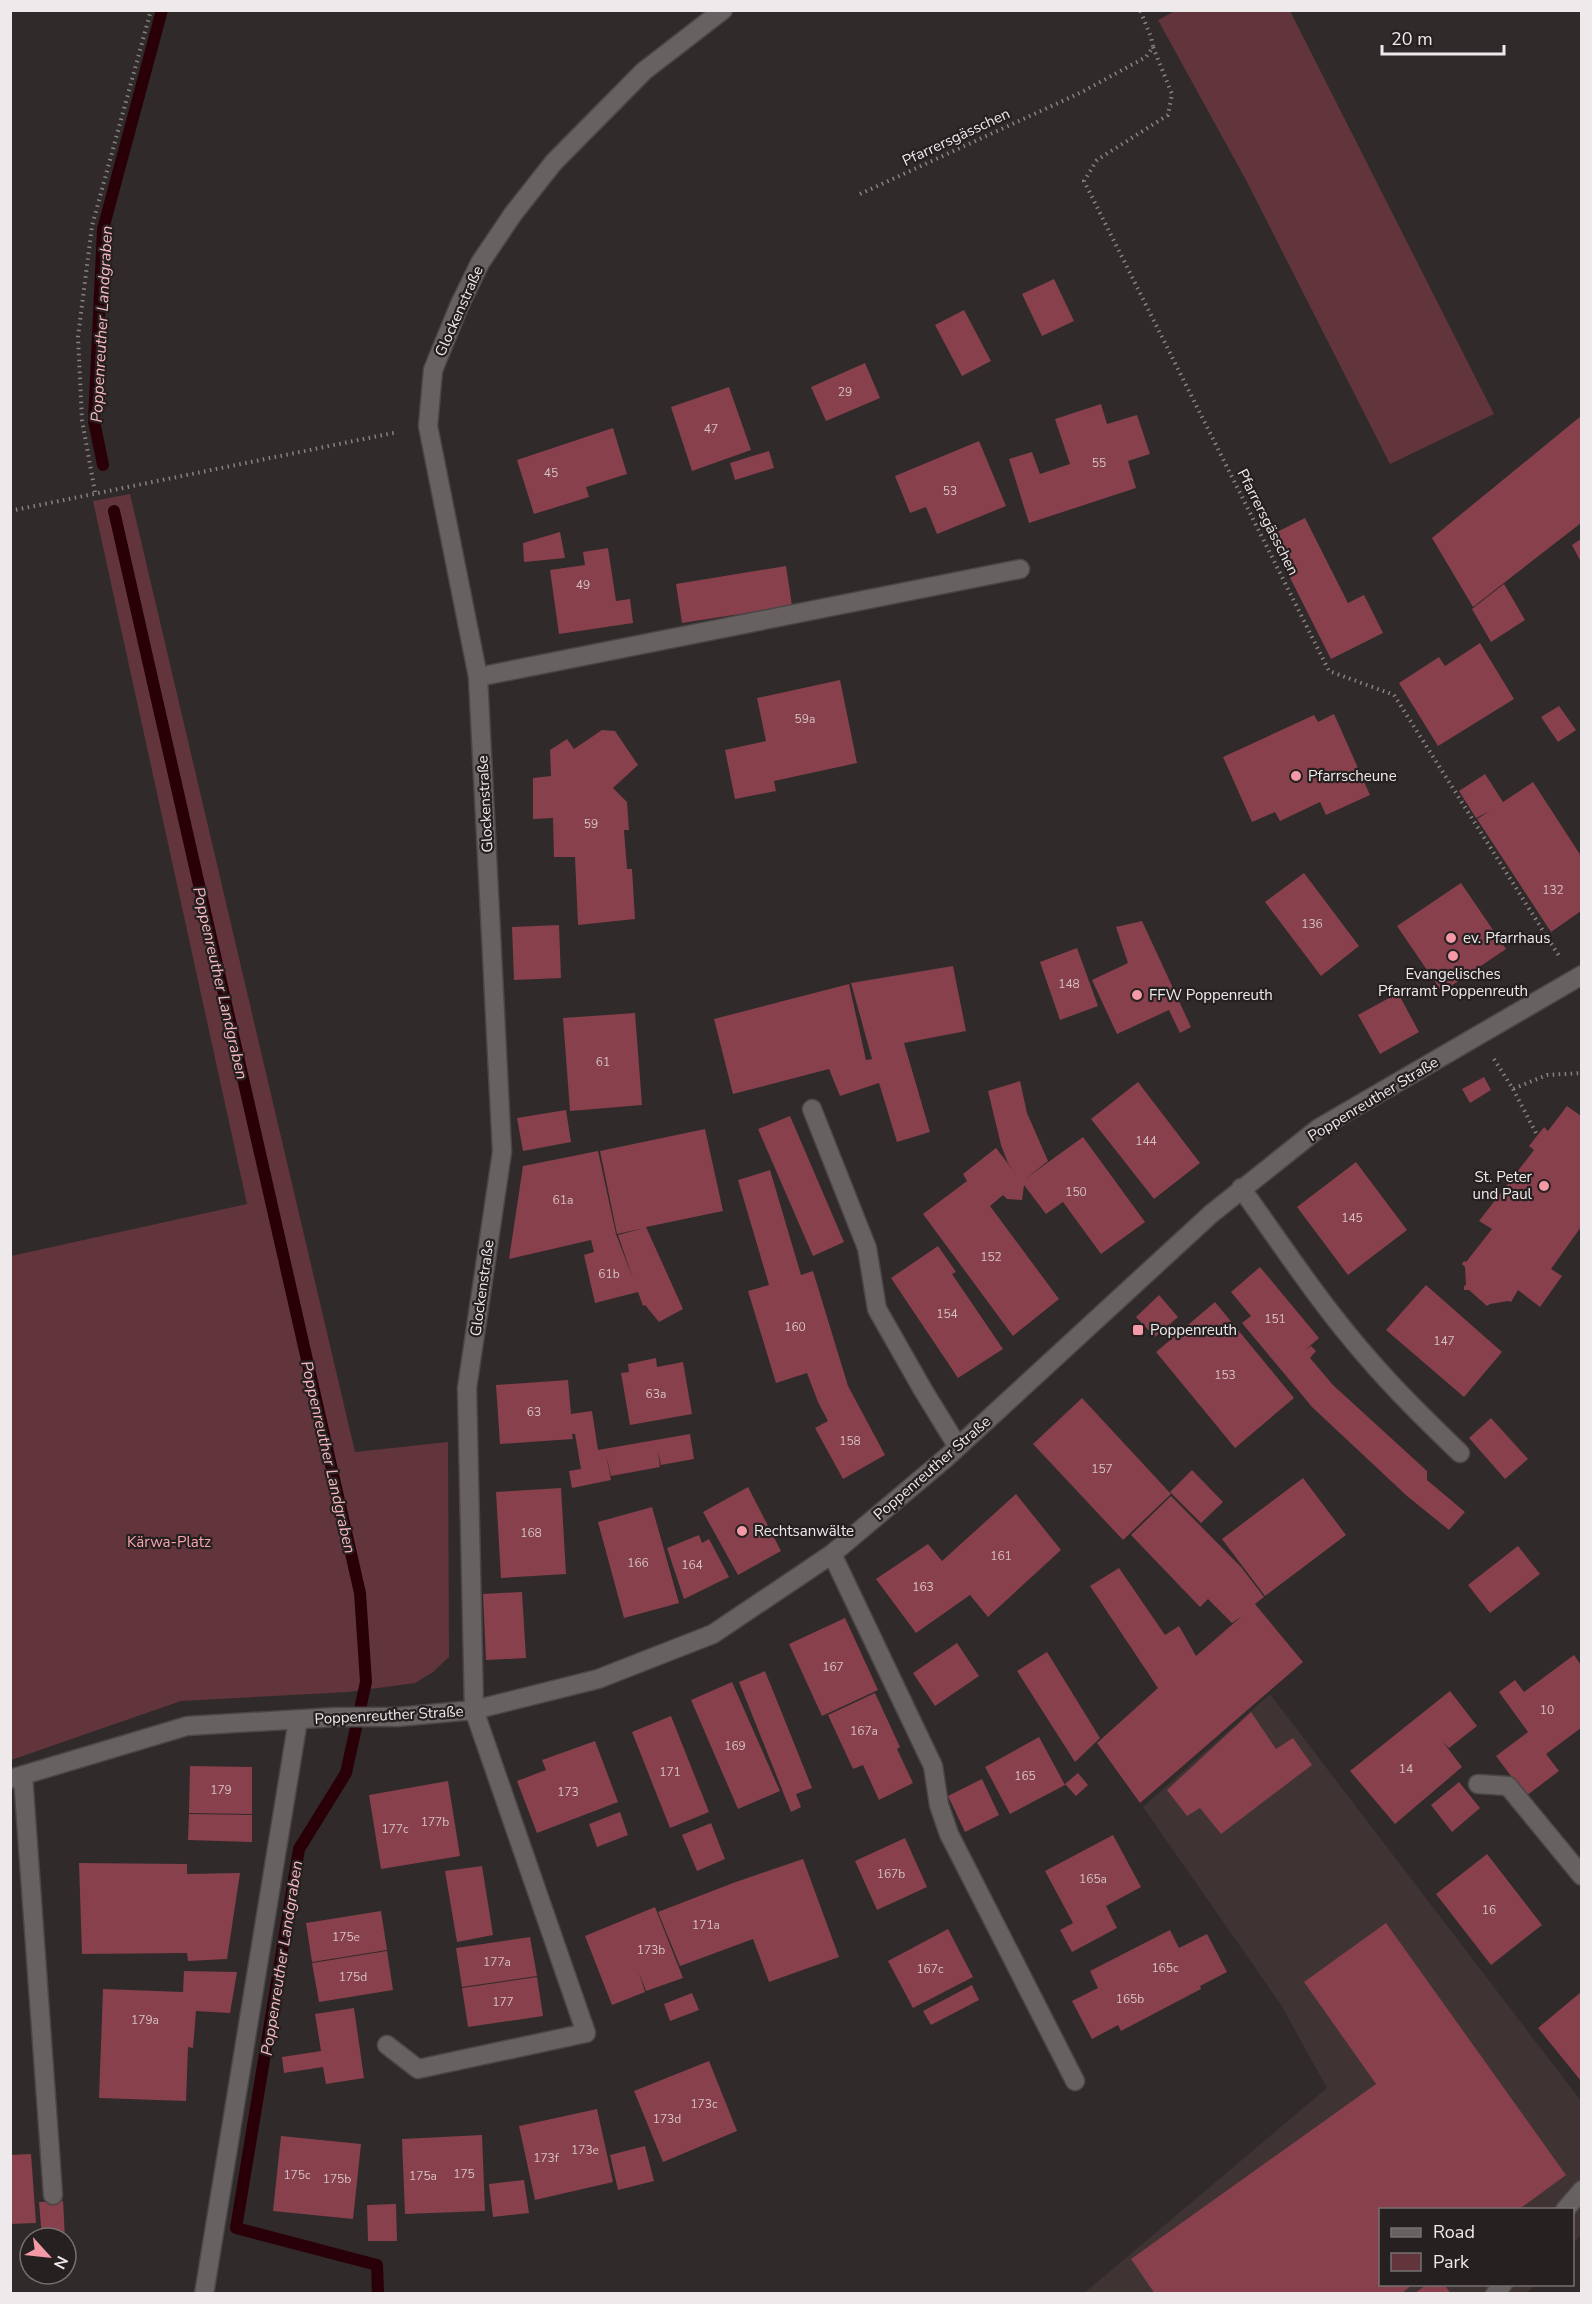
<svg xmlns="http://www.w3.org/2000/svg" width="1592" height="2304" font-family="'Nunito Sans',sans-serif">
  <style>
    .built { fill: #3f3334 }
    .green { fill: #62353c }
    .lines { fill: none; stroke-linecap: round; stroke-linejoin: round }
    .stream { stroke: #2a0008; stroke-width: 12 }
    .building { fill: #87404c }
    .minor-casing { stroke: #4b4647; stroke-width: 21 }
    .path { stroke: #888383; stroke-width: 4; stroke-dasharray: 1.5 4.5; stroke-linecap: butt }
    .minor { stroke: #686162; stroke-width: 18 }
    .poi-dot { fill: #f49aa6; stroke: #262021; stroke-width: 2 }
    .labels { text-anchor: middle; stroke-width: 4.5; stroke-linejoin: round; paint-order: stroke }
    .number-label { font-size: 12px; fill: #d4c0c3 }
    .street-label { font-size: 15px; fill: #eeeaeb; stroke: #262021 }
    .poi-label { font-size: 15px; fill: #eeeaeb; stroke: #262021; text-anchor: start }
    .park-label { font-size: 15px; fill: #faa5b0; stroke: #262021 }
    .water-label { font-size: 16px; font-style: italic; fill: #f9b8c0; stroke: #262021 }
  </style>
  <rect width="100%" height="100%" fill="#302a2a"/>
  <path class="built" d="M1270,1694L1581,2101V2234L1573,2244L1572,2210H1380V2284L1535,2285L1527,2293L1083,2294L1327,2088L1281,2005L1143,1807Z"/>
  <path class="green" d="M1175,11H1290L1494,414L1390,464L1246,180L1158,20Z
    M130,494L355,1452L448,1442L449,1657L433,1672L415,1683L348,1692L181,1701L11,1760V1256L247,1204L93,501Z"/>
  <g class="lines">
    <path class="stream" d="M103,465L94,421L103,229L162,10
      M114,511L360,1593L366,1682L346,1773L299,1849L236,2228L377,2265L378,2294"/>
  </g>
  <path class="building" d="M1054,279L1074,321L1042,336L1022,294Z
    M964,310L991,361L962,376L935,325Z
    M865,363L880,398L826,421L811,387Z
    M729,387L751,450L692,471L671,407Z
    M1101,404L1107,424L1137,415L1150,454L1128,461L1136,488L1029,523L1009,459L1032,452L1040,474L1070,464L1055,419Z
    M1581,416V523L1473,607L1432,538Z
    M613,428L627,474L586,487L589,497L534,514L517,460Z
    M979,441L1006,506L937,534L926,507L910,513L895,476Z
    M769,451L774,468L735,480L730,463Z
    M1305,518L1348,603L1364,595L1383,633L1331,659L1269,536Z
    M560,532L565,558L524,562L523,543Z
    M1581,539V562L1572,545Z
    M608,548L616,601L630,599L633,623L559,634L550,570L585,565L583,552Z
    M786,566L792,606L682,623L676,584Z
    M1504,584L1525,620L1491,642L1472,609Z
    M1480,643L1514,699L1438,746L1399,683L1439,657L1445,666Z
    M840,680L857,763L774,781L776,791L735,799L725,750L766,741L757,698Z
    M1559,706L1576,730L1558,742L1541,717Z
    M1334,714L1370,795L1326,815L1320,802L1280,821L1275,812L1252,822L1223,757L1314,715L1318,722Z
    M602,730L615,731L638,765L613,788L627,802L629,830H624L627,869H632L635,919L578,925L575,857H554L553,818L533,819V778L551,776L550,750L567,739L574,749Z
    M1485,774L1503,802L1533,782L1581,856V911L1551,932L1477,819L1490,811L1476,818L1459,791Z
    M1304,873L1359,946L1321,976L1265,902Z
    M1461,883L1506,949L1442,992L1397,926Z
    M1142,921L1191,1027L1180,1033L1169,1010L1117,1034L1092,980L1128,963L1116,927Z
    M559,925L561,978L514,980L512,927Z
    M1077,948L1098,1006L1060,1020L1040,962Z
    M953,966L966,1031L904,1043L930,1132L897,1142L879,1083L840,1096L829,1069L733,1094L714,1019L849,984L866,1060L872,1059L851,983Z
    M1398,993L1419,1032L1380,1054L1358,1015Z
    M635,1013L642,1105L570,1111L563,1018Z
    M1484,1077L1491,1090L1470,1103L1462,1089Z
    M1020,1081L1027,1113L1048,1161L1025,1179L1083,1137L1145,1222L1101,1254L1063,1202L1046,1214L1024,1185L1022,1200L1007,1199L1003,1195L990,1206L1059,1299L1013,1336L923,1214L967,1181L963,1174L996,1148L1016,1174L1008,1163L1001,1145L988,1091Z
    M1138,1082L1200,1163L1154,1199L1091,1119Z
    M1567,1106L1581,1116V1227L1551,1269L1562,1276L1540,1307L1518,1290L1511,1302L1508,1301L1490,1304L1487,1306L1469,1290H1464V1286L1466,1285L1465,1267L1462,1264L1464,1261L1466,1262L1492,1229L1479,1221L1534,1150L1529,1146L1544,1127L1548,1131Z
    M566,1110L571,1142L523,1151L517,1118Z
    M790,1116L844,1242L813,1256L758,1129Z
    M705,1129L723,1211L646,1227L683,1309L659,1322L645,1305L643,1306L638,1292L595,1303L584,1255L594,1252L591,1240L509,1259L523,1166L598,1151L616,1234L633,1279L618,1235L644,1228L617,1234L600,1151Z
    M1356,1162L1407,1230L1348,1275L1297,1207Z
    M770,1170L801,1275L813,1271L848,1386L885,1455L843,1479L815,1428L828,1421L818,1402L807,1373L776,1383L748,1291L769,1285L738,1180Z
    M938,1246L956,1272L952,1274L1003,1349L958,1378L891,1278Z
    M1260,1267L1319,1338L1305,1350L1311,1346L1316,1351L1310,1358L1333,1385L1427,1471V1480L1465,1512L1449,1530L1407,1496L1312,1407L1242,1323L1251,1316L1231,1292Z
    M1426,1285L1502,1352L1464,1397L1386,1330Z
    M1159,1295L1178,1317L1155,1337L1136,1317Z
    M1215,1302L1294,1398L1235,1448L1156,1352Z
    M656,1358L657,1367L683,1362L692,1414L630,1425L621,1373L629,1372L628,1364Z
    M568,1380L571,1414L592,1411L598,1450L690,1434L694,1459L661,1465L658,1452L660,1467L611,1476L606,1454L611,1480L572,1488L569,1471L581,1469L575,1434H572L573,1439L500,1444L496,1385Z
    M1082,1398L1171,1494L1123,1540L1033,1444Z
    M1491,1418L1528,1459L1505,1479L1469,1438Z
    M1192,1470L1223,1502L1201,1523L1170,1492Z
    M1303,1478L1346,1535L1265,1596L1222,1539Z
    M748,1487L781,1551L738,1575L703,1512Z
    M561,1488L566,1574L501,1578L496,1492Z
    M1016,1494L1061,1550L988,1617L970,1595L916,1633L876,1579L928,1544L942,1561Z
    M1171,1496L1241,1567L1264,1597L1255,1604L1303,1662L1140,1803L1097,1743L1158,1688L1090,1586L1119,1568L1165,1635L1179,1626L1196,1656L1242,1616L1232,1623L1208,1599L1200,1607L1131,1535Z
    M652,1507L679,1603L624,1618L598,1522Z
    M699,1535L702,1543L709,1539L729,1577L684,1599L667,1548Z
    M1518,1546L1540,1574L1490,1613L1468,1585Z
    M522,1592L526,1658L486,1660L483,1594Z
    M845,1618L878,1690L822,1716L789,1644Z
    M957,1643L979,1676L935,1706L913,1673Z
    M1047,1652L1100,1738L1075,1762L1017,1671Z
    M1574,1655L1581,1665V1728L1546,1754L1559,1771L1526,1796L1496,1756L1528,1732L1499,1692L1515,1680L1524,1692Z
    M765,1671L812,1788L796,1794L801,1807L791,1812L739,1682Z
    M732,1682L780,1791L738,1809L691,1700Z
    M1450,1691L1477,1726L1449,1748L1443,1742L1462,1767L1395,1824L1350,1771Z
    M875,1693L900,1747L897,1749L913,1783L879,1800L863,1765L853,1769L828,1715Z
    M1251,1712L1276,1749L1293,1738L1312,1765L1221,1834L1200,1808L1187,1816L1167,1790Z
    M671,1716L709,1812L670,1828L632,1732Z
    M1039,1737L1065,1785L1010,1814L985,1767Z
    M595,1741L618,1802L537,1833L517,1781L546,1770L542,1760Z
    M190,1766L252,1767V1814L189,1813Z
    M1078,1773L1088,1785L1076,1796L1065,1784Z
    M982,1779L999,1815L965,1832L948,1796Z
    M448,1781L460,1856L381,1869L369,1795Z
    M1459,1782L1480,1808L1452,1832L1431,1805Z
    M620,1812L628,1835L597,1847L589,1824Z
    M189,1814L252,1815V1842L188,1840Z
    M711,1823L725,1859L697,1871L682,1835Z
    M1113,1835L1141,1887L1106,1906L1117,1928L1072,1952L1060,1930L1073,1923L1045,1871Z
    M905,1838L927,1887L877,1910L855,1861Z
    M1487,1854L1542,1925L1491,1965L1436,1894Z
    M803,1859L839,1957L769,1982L753,1939L680,1966L658,1912L733,1883Z
    M79,1863L187,1864V1874L240,1873L227,1959L188,1961L187,1953L82,1954Z
    M482,1866L493,1935L457,1942L445,1871Z
    M655,1907L683,1978L646,1991L639,1973L645,1992L612,2005L585,1936Z
    M381,1911L387,1950L312,1962L306,1923Z
    M1386,1923L1566,2175L1518,2210H1380V2284H1413L1401,2294H1155L1131,2259L1376,2084L1304,1982Z
    M948,1929L973,1977L913,2008L888,1961Z
    M1170,1930L1179,1948L1207,1934L1227,1972L1200,1986L1201,1989L1121,2031L1118,2025L1092,2039L1072,2001L1098,1988L1090,1971Z
    M530,1937L537,1976L462,1987L456,1948Z
    M387,1951L393,1990L319,2002L312,1963Z
    M184,1971L237,1972L230,2013L196,2011L193,2048L188,2047L186,2101L99,2098L103,1989L183,1992Z
    M537,1977L543,2016L468,2027L462,1988Z
    M972,1985L979,2000L931,2025L923,2011Z
    M1581,1992V2081L1538,2028Z
    M692,1993L699,2010L670,2021L664,2004Z
    M354,2008L364,2078L326,2084L323,2067L284,2073L282,2057L321,2051L315,2014Z
    M709,2061L737,2131L663,2162L634,2091Z
    M597,2109L613,2182L535,2200L519,2126Z
    M482,2135L485,2211L405,2214L402,2139Z
    M281,2136L361,2144L353,2219L273,2211Z
    M645,2146L654,2181L618,2190L610,2155Z
    M31,2154L36,2223L10,2224V2155Z
    M524,2180L529,2213L493,2217L489,2184Z
    M63,2201L65,2238H42L39,2202Z
    M396,2204L397,2241H368L367,2205Z
    M1427,2284H1444L1451,2294H1414Z"/>
  <g class="lines">
    <defs>
      <path id="minor" d="M478,677L1020,569
        M812,1109L867,1248L877,1309L923,1390L958,1447
        M1241,1188C1282,1245 1321,1305 1367,1357C1396,1391 1428,1422 1460,1453
        M832,1554L933,1766L939,1805L949,1834L1075,2081
        M23,1776L53,2195
        M10,1779L187,1726L336,1717H397L474,1710L598,1679L713,1634L832,1554L947,1457L1211,1214L1319,1128L1582,975
        M1478,1784L1508,1786L1582,1876
        M387,2045L418,2069L586,2033L474,1710L467,1388L502,1152L478,677L428,426L433,370L460,304L480,263L513,214L554,162L644,71L723,10
        M1565,2210L1582,2190
        M204,2294L298,1720
        M1495,2294L1503,2284"/>
    </defs>
    <use href="#minor" class="minor-casing"/>
    <path class="path" d="M1153,47L1172,94L1168,115L1097,160L1084,181L1329,671L1394,695L1559,956
      M860,194L1082,92L1146,57L1153,47L1151,37L1140,10
      M95,492L82,420L78,337L92,226L151,10
      M10,511L398,432
      M1494,1059L1513,1089L1547,1075L1582,1073
      M1513,1089L1537,1135"/>
    <use href="#minor" class="minor"/>
  </g>
  <g class="poi-dot">
    <circle cx="1296" cy="776" r="6"/>
    <circle cx="1451" cy="938" r="6"/>
    <circle cx="1453" cy="956" r="6"/>
    <circle cx="1137" cy="995" r="6"/>
    <circle cx="1544" cy="1186" r="6"/>
    <rect x="1132" y="1324" width="12" height="12" rx="3"/>
    <circle cx="742" cy="1531" r="6"/>
  </g>
  <g class="labels">
    <g class="number-label">
      <text x="845" y="396">29</text>
      <text x="711" y="433">47</text>
      <text x="1099" y="467">55</text>
      <text x="551" y="477">45</text>
      <text x="950" y="495">53</text>
      <text x="583" y="589">49</text>
      <text x="805" y="723">59a</text>
      <text x="591" y="828">59</text>
      <text x="1553" y="894">132</text>
      <text x="1312" y="928">136</text>
      <text x="1069" y="988">148</text>
      <text x="603" y="1066">61</text>
      <text x="1146" y="1145">144</text>
      <text x="1076" y="1196">150</text>
      <text x="563" y="1204">61a</text>
      <text x="1352" y="1222">145</text>
      <text x="991" y="1261">152</text>
      <text x="609" y="1278">61b</text>
      <text x="947" y="1318">154</text>
      <text x="1275" y="1323">151</text>
      <text x="795" y="1331">160</text>
      <text x="1444" y="1345">147</text>
      <text x="1225" y="1379">153</text>
      <text x="656" y="1398">63a</text>
      <text x="534" y="1416">63</text>
      <text x="850" y="1445">158</text>
      <text x="1102" y="1473">157</text>
      <text x="531" y="1537">168</text>
      <text x="1001" y="1560">161</text>
      <text x="638" y="1567">166</text>
      <text x="692" y="1569">164</text>
      <text x="923" y="1591">163</text>
      <text x="833" y="1671">167</text>
      <text x="1547" y="1714">10</text>
      <text x="864" y="1735">167a</text>
      <text x="735" y="1750">169</text>
      <text x="1406" y="1773">14</text>
      <text x="670" y="1776">171</text>
      <text x="1025" y="1780">165</text>
      <text x="221" y="1794">179</text>
      <text x="568" y="1796">173</text>
      <text x="435" y="1826">177b</text>
      <text x="395" y="1833">177c</text>
      <text x="891" y="1878">167b</text>
      <text x="1093" y="1883">165a</text>
      <text x="1489" y="1914">16</text>
      <text x="706" y="1929">171a</text>
      <text x="346" y="1941">175e</text>
      <text x="651" y="1954">173b</text>
      <text x="497" y="1966">177a</text>
      <text x="1165" y="1972">165c</text>
      <text x="930" y="1973">167c</text>
      <text x="353" y="1981">175d</text>
      <text x="1130" y="2003">165b</text>
      <text x="503" y="2006">177</text>
      <text x="145" y="2024">179a</text>
      <text x="704" y="2108">173c</text>
      <text x="667" y="2123">173d</text>
      <text x="585" y="2154">173e</text>
      <text x="546" y="2162">173f</text>
      <text x="464" y="2178">175</text>
      <text x="297" y="2179">175c</text>
      <text x="423" y="2180">175a</text>
      <text x="337" y="2183">175b</text>
    </g>
    <g class="street-label">
      <text transform="translate(956 137) rotate(-25)" y="5">Pfarrersgässchen</text>
      <text transform="translate(459 311) rotate(-66)" y="5">Glockenstraße</text>
      <text transform="translate(1268 522) rotate(63)" y="5">Pfarrersgässchen</text>
      <text transform="translate(485 804) rotate(-93)" y="5">Glockenstraße</text>
      <text transform="translate(1373 1099) rotate(-31)" y="5">Poppenreuther Straße</text>
      <text transform="translate(482 1288) rotate(-82)" y="5">Glockenstraße</text>
      <text transform="translate(932 1468) rotate(-41)" y="5">Poppenreuther Straße</text>
      <text transform="translate(389 1715) rotate(-3)" y="5">Poppenreuther Straße</text>
    </g>
    <g class="poi-label">
      <text x="1308" y="781">Pfarrscheune</text>
      <text x="1463" y="943">ev. Pfarrhaus</text>
      <text x="1453" y="979" text-anchor="middle">Evangelisches<tspan x="1453" dy="17">Pfarramt Poppenreuth</tspan></text>
      <text x="1149" y="1000">FFW Poppenreuth</text>
      <text x="1532" y="1182" text-anchor="end">St. Peter<tspan x="1532" dy="17">und Paul</tspan></text>
      <text x="1150" y="1335">Poppenreuth</text>
      <text x="754" y="1536">Rechtsanwälte</text>
    </g>
    <g class="park-label">
      <text x="169" y="1547">Kärwa-Platz</text>
    </g>
    <g class="water-label">
      <text transform="translate(101 324) rotate(-87)" y="6">Poppenreuther Landgraben</text>
      <text transform="translate(221 983) rotate(77)" y="6">Poppenreuther Landgraben</text>
      <text transform="translate(329 1457) rotate(77)" y="6">Poppenreuther Landgraben</text>
      <text transform="translate(281 1958) rotate(-81)" y="6">Poppenreuther Landgraben</text>
    </g>
  </g>
  <rect width="1592" height="2304" fill="none" stroke="#eeeaeb" stroke-width="24"/>
  <rect x="1379" y="2208" width="195" height="78" fill="#262021" stroke="#767172" stroke-width="1.5"/>
  <rect x="1391" y="2228" width="30" height="9" fill="#686162" stroke="#767172" stroke-width="1.5"/>
  <text x="1433" y="2238" font-size="18" fill="#eeeaeb">Road</text>
  <rect x="1391" y="2253" width="30" height="18" fill="#62353c" stroke="#767172" stroke-width="1.5"/>
  <text x="1433" y="2268" font-size="18" fill="#eeeaeb">Park</text>
  <g transform="translate(48 2256) rotate(117)"><circle r="28" fill="#262021" stroke="#767172" stroke-width="1.5"/>
  <path d="M0-4.5L10 22L0 15L-10 22Z" fill="#f49aa6"/>
  <text y="-9" font-size="16" font-weight="bold" text-anchor="middle" fill="#eeeaeb">N</text>
  </g>
  <path d="M1382 45v9h122v-9" fill="none" stroke="#eeeaeb" stroke-width="3"/>
  <text x="1391" y="45" font-size="18" fill="#eeeaeb" stroke="#262021" stroke-width="4.5" paint-order="stroke">20 m</text>
</svg>
